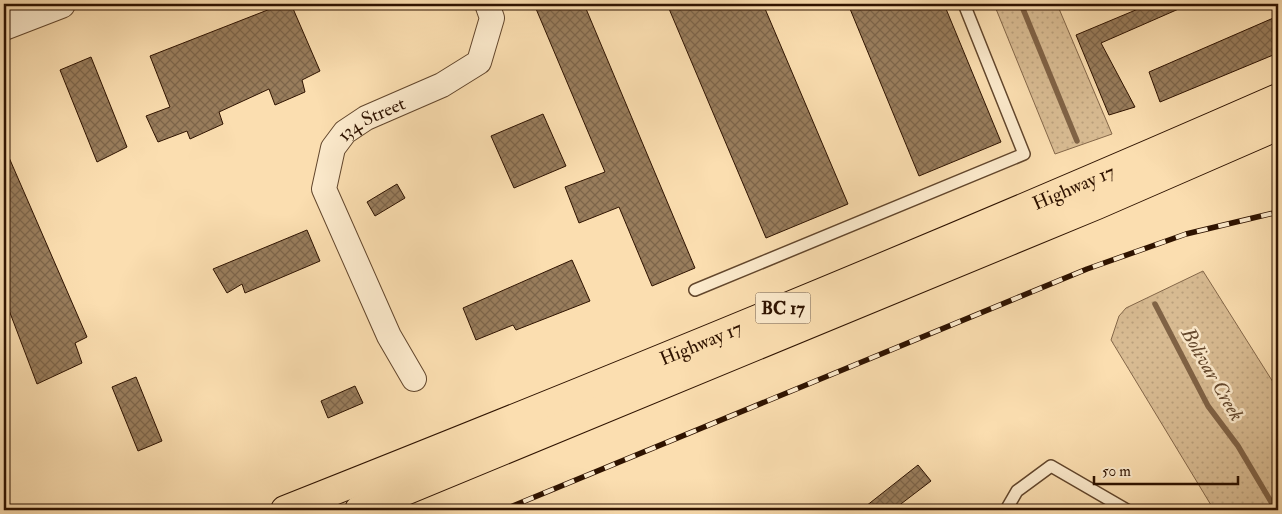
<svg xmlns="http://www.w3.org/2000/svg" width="1282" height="514" font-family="'IM FELL Double Pica',serif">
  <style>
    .grass { fill: url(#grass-dots); stroke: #846749 }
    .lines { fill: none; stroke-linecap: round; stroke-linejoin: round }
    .stream { stroke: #806346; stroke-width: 5.5 }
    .building { fill: url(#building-cross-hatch); stroke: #2f1300 }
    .service-casing { stroke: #62462c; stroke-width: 14 }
    .minor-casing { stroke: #62462c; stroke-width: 26 }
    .tertiary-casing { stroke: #62462c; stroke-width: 30 }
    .trunk-casing { stroke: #2f1300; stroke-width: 30 }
    .service { stroke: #fceacc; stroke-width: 11 }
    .minor { stroke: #fceacc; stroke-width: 24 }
    .tertiary { stroke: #fceacc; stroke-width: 28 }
    .trunk { stroke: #fbdeb0; stroke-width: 28 }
    .rail-casing { stroke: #2f1300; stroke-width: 5.5 }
    .rail { stroke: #fceacc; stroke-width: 4; stroke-dasharray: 11; stroke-linecap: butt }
    .labels { text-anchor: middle; stroke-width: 5; stroke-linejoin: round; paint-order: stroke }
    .shield { fill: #fceacc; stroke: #6c543d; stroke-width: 1 }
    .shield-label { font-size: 18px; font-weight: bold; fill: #2f1300 }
    .street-label { font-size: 19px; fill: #2f1300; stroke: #fceacc }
    .water-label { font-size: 20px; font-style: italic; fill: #65492e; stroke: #fceacc }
  </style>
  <defs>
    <pattern id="grass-dots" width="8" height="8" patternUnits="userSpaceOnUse" patternTransform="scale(1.25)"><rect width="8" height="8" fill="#d8bb92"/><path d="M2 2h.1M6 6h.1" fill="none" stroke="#baa07c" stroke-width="1.8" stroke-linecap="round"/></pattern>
    <pattern id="building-cross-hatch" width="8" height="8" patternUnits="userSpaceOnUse" patternTransform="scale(1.25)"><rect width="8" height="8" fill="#997d5c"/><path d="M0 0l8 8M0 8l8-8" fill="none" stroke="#7d654a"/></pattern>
  </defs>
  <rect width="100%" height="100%" fill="#fbdeb0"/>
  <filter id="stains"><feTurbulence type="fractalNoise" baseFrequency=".004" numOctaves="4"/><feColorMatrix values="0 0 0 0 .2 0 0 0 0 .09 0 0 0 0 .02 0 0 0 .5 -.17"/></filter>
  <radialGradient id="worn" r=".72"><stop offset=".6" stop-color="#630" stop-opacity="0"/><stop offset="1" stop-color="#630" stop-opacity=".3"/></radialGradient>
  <path class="grass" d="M994,4H1057L1112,134L1055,154Z
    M1203,271L1278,390V510H1214L1111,340L1119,316L1126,308Z"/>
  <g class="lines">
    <path class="stream" d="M1021,4L1077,141
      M1155,304L1208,406L1238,446L1276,510"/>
  </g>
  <path class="building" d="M283,4H291L320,71L302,80L305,92L275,105L269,89L219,112L223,124L190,139L187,131L158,142L146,116L170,107L150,56Z
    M534,4H584L695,268L652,286L619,207L579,223L565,187L605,172Z
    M667,4H763L848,204L766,238Z
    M848,4H944L1001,142L919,176Z
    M1150,4H1190L1101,43L1135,107L1109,115L1076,35Z
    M1278,16V53L1160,102L1149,72Z
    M91,57L127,147L97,162L60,70Z
    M543,114L566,166L514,188L491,136Z
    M4,146L87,337L75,343L82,363L37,384L4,297Z
    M397,184L405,198L375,216L367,202Z
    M307,230L320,261L245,293L242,284L227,293L213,269Z
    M572,260L590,301L516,330L513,325L476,340L463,308Z
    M136,377L162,441L138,451L112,387Z
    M355,386L363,403L328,418L321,401Z
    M918,465L931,481L893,510H861Z"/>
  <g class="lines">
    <defs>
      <path id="service" d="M695,290L1024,154L964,4
        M1006,510L1017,491L1051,466L1127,510"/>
      <g id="minor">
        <path id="s1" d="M414,379L389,336L324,189L333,148L345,132L366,118L442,85L479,62L492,18L487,4"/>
      </g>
      <path id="tertiary" d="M4,26L61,4"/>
      <g id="trunk">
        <path id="s2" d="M285,510C618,378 950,242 1278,98"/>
        <path d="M359,510L1097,205L1278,126"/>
      </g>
    </defs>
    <use href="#service" class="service-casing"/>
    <use href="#minor" class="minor-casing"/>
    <use href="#tertiary" class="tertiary-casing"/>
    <use href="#trunk" class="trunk-casing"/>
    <use href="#service" class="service"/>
    <use href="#minor" class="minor"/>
    <use href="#tertiary" class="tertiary"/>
    <use href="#trunk" class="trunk"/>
    <defs>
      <path id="rail" d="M503,510L1087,269L1186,234L1278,212"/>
    </defs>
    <use href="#rail" class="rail-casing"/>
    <use href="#rail" class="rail"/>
  </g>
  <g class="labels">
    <rect class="shield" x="755.5" y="292.5" width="55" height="31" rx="4"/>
    <g class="shield-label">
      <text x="783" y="314">BC 17</text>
    </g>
    <g class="street-label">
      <text dy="7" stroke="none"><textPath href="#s1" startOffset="302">134 Street</textPath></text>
      <text dy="7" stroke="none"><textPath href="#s2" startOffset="852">Highway 17</textPath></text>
      <text dy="7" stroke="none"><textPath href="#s2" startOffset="448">Highway 17</textPath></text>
    </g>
    <g class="water-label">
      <text transform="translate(1213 374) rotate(60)" y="7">Bolivar Creek</text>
    </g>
  </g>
  <rect width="1282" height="514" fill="none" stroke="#fbdeb0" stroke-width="20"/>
  <rect x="5" y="5" width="1272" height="504" fill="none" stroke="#2f1300" stroke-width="2.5"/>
  <rect x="10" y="10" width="1262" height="494" fill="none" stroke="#2f1300"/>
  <path d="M1094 476v8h144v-8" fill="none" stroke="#2f1300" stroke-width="2.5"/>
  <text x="1102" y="476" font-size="15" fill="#2f1300" stroke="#fceacc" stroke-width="4" paint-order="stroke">50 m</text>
  <rect width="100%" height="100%" filter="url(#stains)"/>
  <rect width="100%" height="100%" fill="url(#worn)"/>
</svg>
